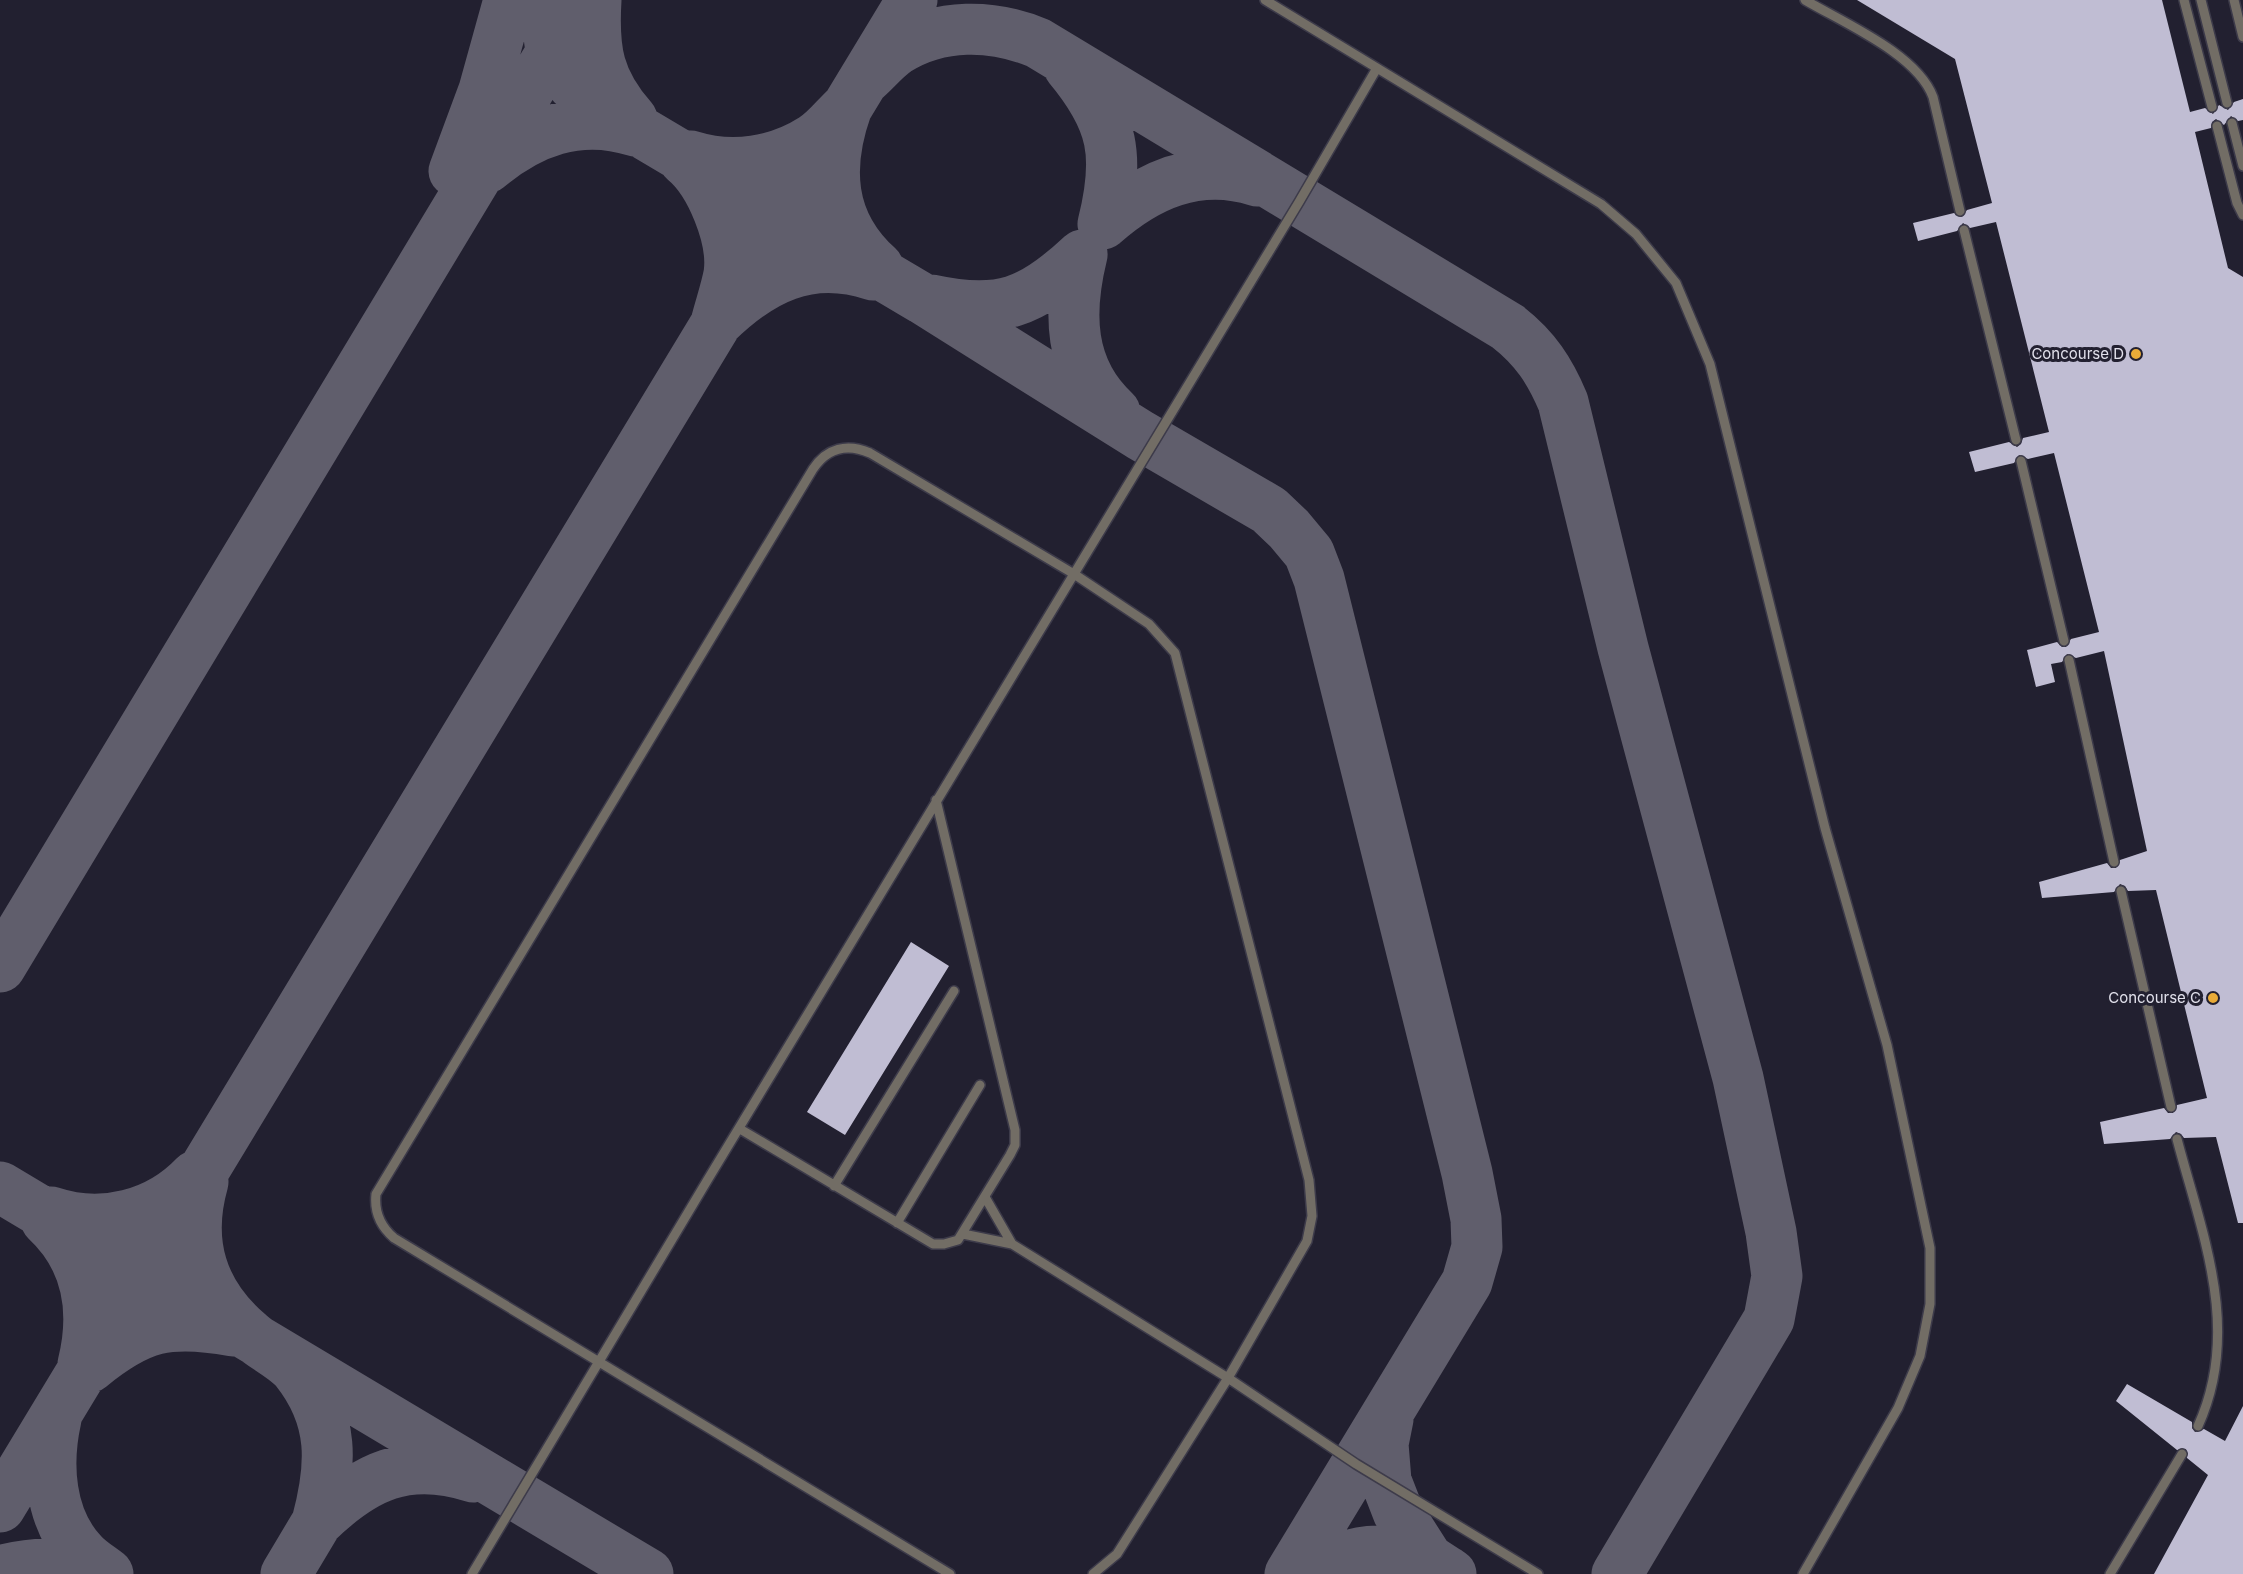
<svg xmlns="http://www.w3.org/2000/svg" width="2243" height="1574" font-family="Inter,sans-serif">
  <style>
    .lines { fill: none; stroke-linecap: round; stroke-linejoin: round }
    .taxiway { stroke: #605e6c; stroke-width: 51 }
    .building { fill: #c0bdd3 }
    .lane-casing { stroke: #3d3b4a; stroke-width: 12 }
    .lane { stroke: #726d65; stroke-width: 9 }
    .poi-dot { fill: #e9ab38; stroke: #222030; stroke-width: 2 }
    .labels { text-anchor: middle; stroke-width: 6; stroke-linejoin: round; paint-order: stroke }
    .poi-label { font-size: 15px; fill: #e1e0eb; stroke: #222030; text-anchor: end }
  </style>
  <rect width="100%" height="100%" fill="#222030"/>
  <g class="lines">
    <path class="taxiway" d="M544,0L551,51L573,85L604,110L923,299L1140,435L1269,510L1289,529L1309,553L1319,579L1467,1173L1476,1219L1477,1247L1467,1282L1290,1574
      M596,0C593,50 598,81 632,119
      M1069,67C1114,121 1120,156 1103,224
      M863,81C874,72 885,58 897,50C940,23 992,24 1038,43L1508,327C1535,348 1550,371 1563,402L1623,648L1738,1078L1771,1232L1777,1276L1769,1319L1617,1574
      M691,156C732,169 777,162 813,139C826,131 836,117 847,107C826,166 828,222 878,267
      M684,160C711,182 734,239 729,274C726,290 720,307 716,323C761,279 809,254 873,275
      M487,168C530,132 579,113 635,131
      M454,171L484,90L509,0
      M1103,224C1147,185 1198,162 1257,181
      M931,300C1000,315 1031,303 1082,255C1068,312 1068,369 1115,412
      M0,967L583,0
      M203,1182C186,1242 201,1293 249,1334C263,1347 284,1356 296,1370C335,1419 332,1466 317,1522
      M0,1187L648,1574
      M51,1212C102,1229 158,1215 195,1176
      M46,1220C88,1259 96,1311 83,1364
      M90,1367C140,1326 169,1319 233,1331
      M56,1419C46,1464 49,1518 82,1553C89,1561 99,1567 108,1574
      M1388,1419L1383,1444L1386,1481L1398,1512L1428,1559L1451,1574
      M0,1507L912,0
      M317,1522C365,1476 407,1456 473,1477
      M0,1571C32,1562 65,1561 96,1574
      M286,1574L335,1492
      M1312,1574C1322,1568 1333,1561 1345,1557C1378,1544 1419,1554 1448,1572"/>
  </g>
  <path class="building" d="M1857,0H2162L2190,112L2205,108L2213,114L2219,105L2228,110L2234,102L2243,99V120L2238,121L2231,116L2224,125L2216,119L2212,122L2211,128L2195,132L2228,268L2243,277V1223H2238L2216,1137L2184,1138L2181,1134L2176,1132L2170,1139L2104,1144L2100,1122L2164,1108L2168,1113H2173L2177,1105L2207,1098L2156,890L2128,891L2125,886L2120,884L2114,892L2042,898L2039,882L2107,863L2111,868H2116L2120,860L2147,851L2104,651L2076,658L2067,654L2062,662L2051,664L2055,682L2036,687L2027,650L2057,642L2062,647H2066L2071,639L2099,632L2054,453L2028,459L2019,455L2014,463L1975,472L1969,452L2009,442L2017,447L2021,444L2023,438L2049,432L1996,222L1970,228L1963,223L1957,231L1918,241L1913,223L1954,213L1962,217L1967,210L1992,203L1955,59Z
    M911,942L949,966L845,1135L807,1112Z
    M2127,1384L2192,1422V1428L2195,1432L2204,1429L2225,1441L2243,1406V1574H2154L2208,1475L2187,1458L2186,1449L2177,1450L2116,1401Z"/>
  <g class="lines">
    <defs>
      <path id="lane" d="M1265,0L1601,204L1636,234L1676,283L1710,364L1825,828L1887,1045L1930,1248V1304L1920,1356L1898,1408L1803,1574
        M1805,0C1844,23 1917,54 1933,97L1960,211
        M2184,0L2212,107
        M2201,0L2227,103
        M2234,0L2243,37
        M2232,123L2243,166
        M2217,126L2237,203L2243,215
        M1964,230L2016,440
        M2021,461L2064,641
        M2069,660L2114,862
        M2121,891L2171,1107
        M740,1129L933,1244H944L958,1240L1010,1155L1015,1145V1130L936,800
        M2177,1139C2202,1234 2242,1330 2198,1426
        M834,1186L954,991
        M985,1197L1012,1244
        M897,1223L980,1085
        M963,1234L1012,1244L1228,1378L1356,1464L1538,1574
        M472,1574C745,1115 1022,658 1299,202L1377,68
        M950,1574L394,1238C380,1226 374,1212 376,1194L813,469C827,448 847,443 870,453L1074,574L1149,624L1175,653L1309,1180L1312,1216L1307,1241L1228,1378L1117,1554L1093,1574
        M2110,1574L2182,1454"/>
    </defs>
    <use href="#lane" class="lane-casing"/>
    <use href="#lane" class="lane"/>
  </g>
  <g class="poi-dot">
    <circle cx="2136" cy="354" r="6"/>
    <circle cx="2213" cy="998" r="6"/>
  </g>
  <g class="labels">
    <g class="poi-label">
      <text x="2124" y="359">Concourse D</text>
      <text x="2201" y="1003">Concourse C</text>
    </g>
  </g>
</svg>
